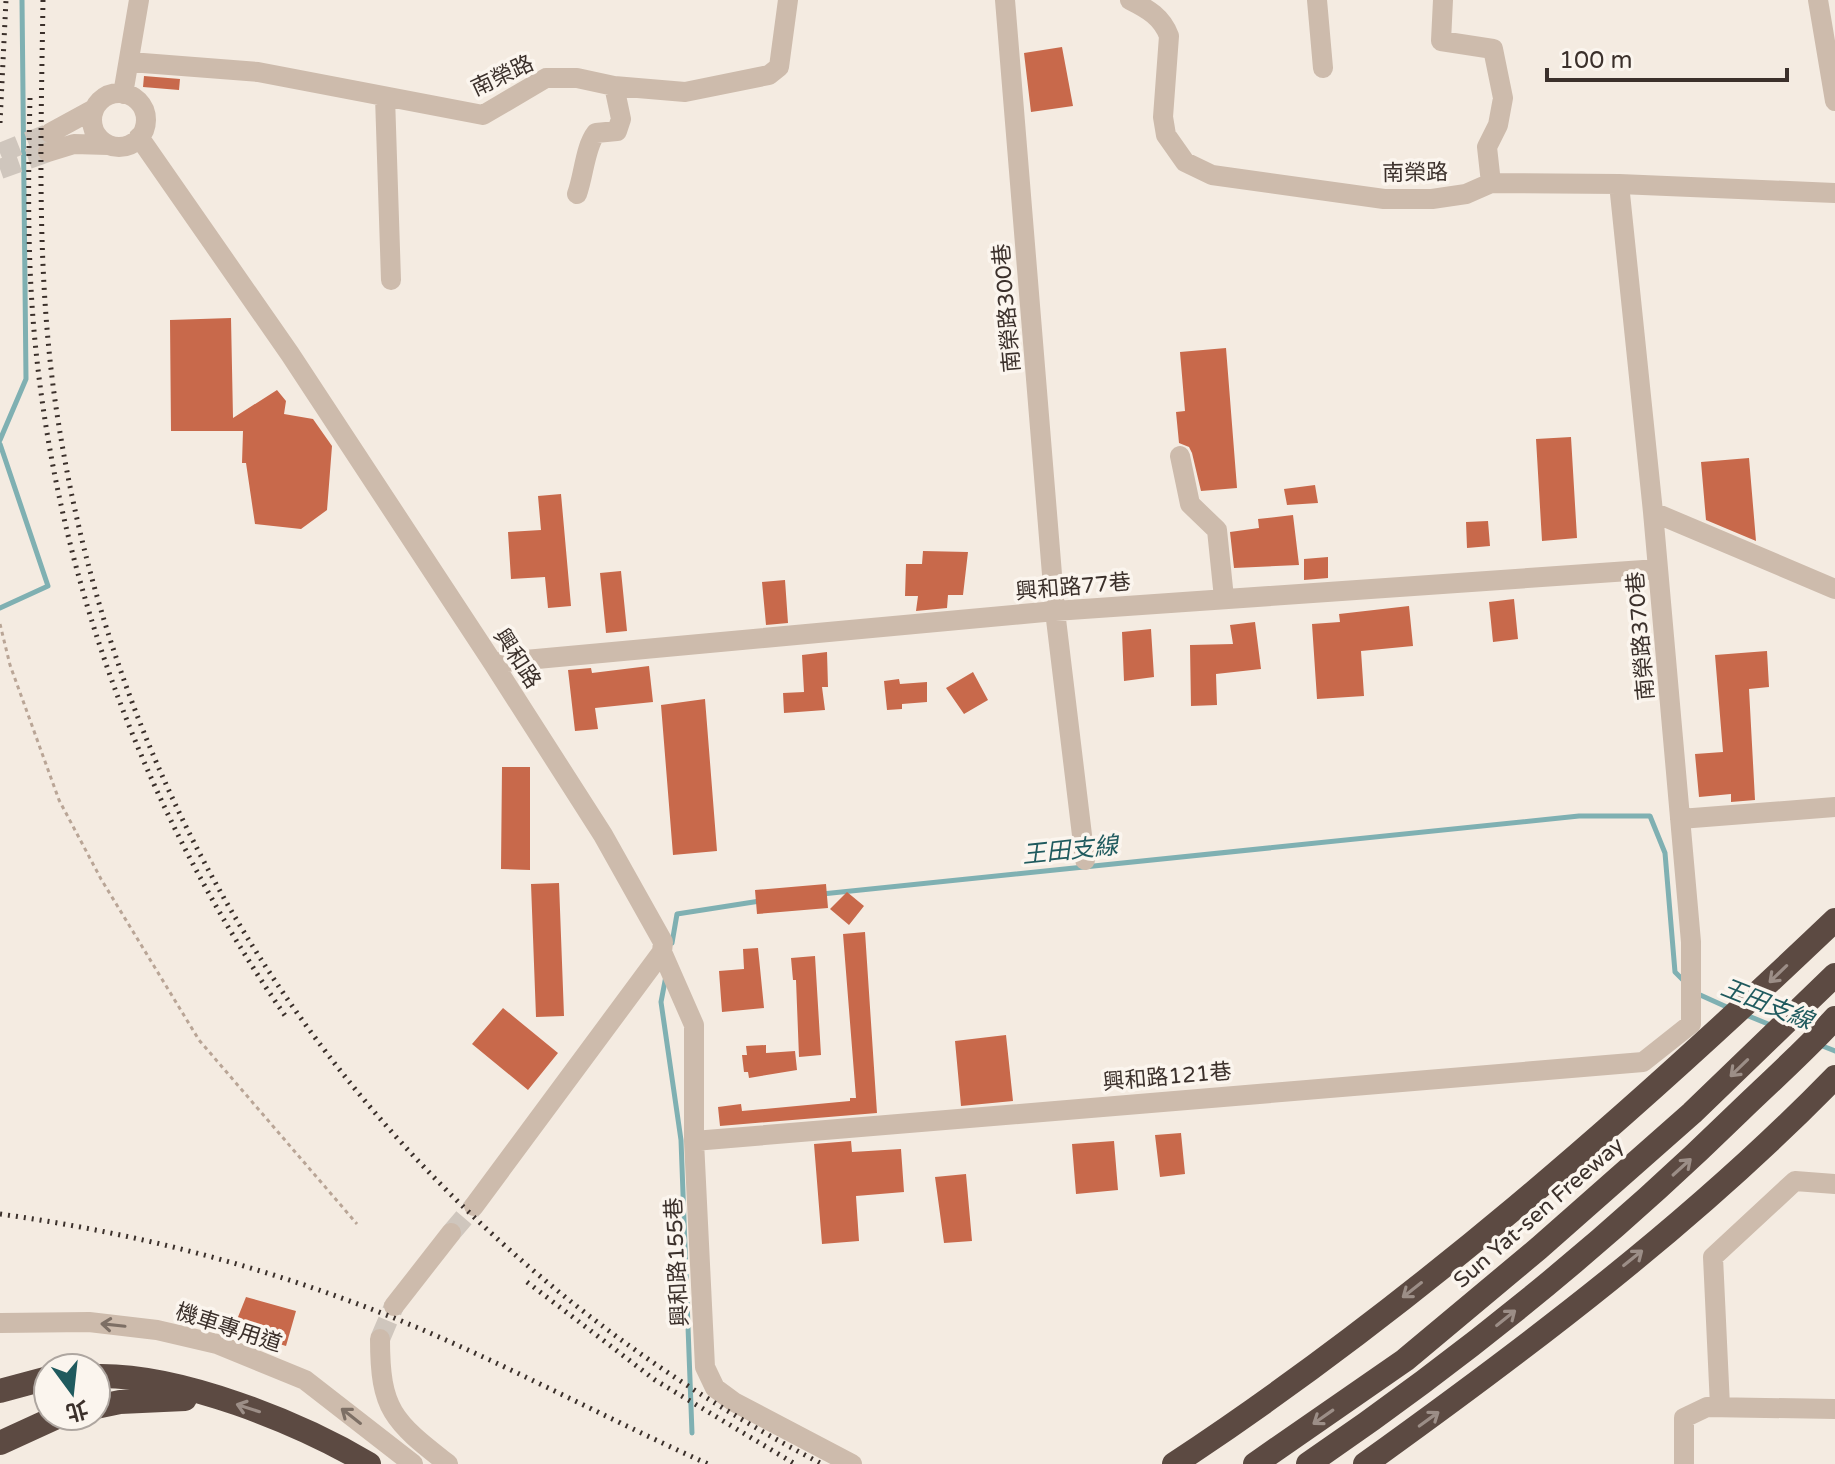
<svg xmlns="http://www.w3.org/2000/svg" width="1835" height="1464" font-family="'Varela Round','Noto Sans TC',sans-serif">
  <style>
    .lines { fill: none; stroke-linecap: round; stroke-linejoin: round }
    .stream { stroke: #7fb0b2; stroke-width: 5 }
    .building { fill: #c8694b }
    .minor-tunnel { stroke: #cfc6bd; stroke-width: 20; stroke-dasharray: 20 10; stroke-linecap: butt }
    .path { stroke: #b9a596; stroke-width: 3; stroke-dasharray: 4 4; stroke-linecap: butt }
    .minor { stroke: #cdbbac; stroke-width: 20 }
    .highway { stroke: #5c4a42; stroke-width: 24 }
    .rail { stroke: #3b302b; stroke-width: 5; stroke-dasharray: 2 6; stroke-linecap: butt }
    .oneway { stroke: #9c8e87 }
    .oneway2 { stroke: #7d6f65 }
    .labels { text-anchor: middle; stroke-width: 7; stroke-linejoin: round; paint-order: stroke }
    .street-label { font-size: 22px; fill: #3b302b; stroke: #fbf5ee }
    .water-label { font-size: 24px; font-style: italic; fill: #1f5a5e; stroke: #fbf5ee }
  </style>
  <rect width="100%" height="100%" fill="#f4ebe1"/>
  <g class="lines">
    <path class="stream" d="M0,440L26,379L22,0
      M0,444L48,586L0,608
      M822,894L1579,816H1650L1665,853L1675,972L1685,982
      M672,943L677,914L760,901
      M666,976L661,1002L681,1140L692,1433
      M1698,994L1729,1008
      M1746,1015L1773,1026
      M1820,1045L1835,1051"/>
  </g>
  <path class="building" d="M1062,47L1073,106L1031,112L1024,53Z
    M144,76L180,79L179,90L143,87Z
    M231,318L233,418L277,390L286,401L284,414L313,419L332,446L327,510L301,529L255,524L246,463H242L243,431H171L170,320Z
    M1226,348L1237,488L1201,491L1192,453L1189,447L1179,443L1176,412L1185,411L1180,352Z
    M1571,437L1577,538L1542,541L1536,439Z
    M1749,458L1756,541L1706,520L1701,462Z
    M1315,485L1318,503L1287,505L1284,489Z
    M561,494L571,606L548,608L545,577L511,579L508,532L541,530L538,496Z
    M1293,515L1299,565L1234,568L1230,532L1259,528L1258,519Z
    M1488,521L1490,546L1467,548L1466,522Z
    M923,551L968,552L963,595H948L947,608L916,611L918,596H905L906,564H922Z
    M1328,557V578L1304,580V559Z
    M621,571L627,631L606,633L600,573Z
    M785,580L788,623L766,625L762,582Z
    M1514,599L1518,639L1493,642L1489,602Z
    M1409,606L1413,646L1361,651L1364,696L1317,699L1312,624L1340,622L1339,614Z
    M1255,622L1261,669L1216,674L1217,705L1191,706L1190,645L1233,644L1230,625Z
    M1151,629L1154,677L1124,681L1122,632Z
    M1767,651L1769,687L1749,689L1755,800L1731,802V794L1699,797L1695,754L1723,752L1715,655Z
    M827,652L828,687H822L825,710L784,713L783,693L804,692L802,655Z
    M649,666L653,702L595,708L598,729L575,731L568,670L591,668L592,673Z
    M973,672L988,700L964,714L946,688Z
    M899,679L900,684L927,682V702L902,704V709L887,710L884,681Z
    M705,699L717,851L673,855L661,705Z
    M502,767H530V870L501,869Z
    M559,883L564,1016L536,1017L531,884Z
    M826,884L828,908L757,914L755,890Z
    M847,892L864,906L849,925L830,909Z
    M865,932L877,1113L720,1126L718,1107L741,1104L742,1111L850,1101V1098H856L843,934Z
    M758,948L764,1008L722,1012L719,971L744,969L743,949Z
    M815,956L821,1055L799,1057L796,980H793L791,958Z
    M503,1008L558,1053L528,1090L472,1044Z
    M1006,1035L1013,1101L961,1106L955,1041Z
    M766,1045V1053L795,1051L797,1070L749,1078L748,1072H744L742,1055H747L746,1046Z
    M1181,1133L1185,1174L1160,1177L1155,1135Z
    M851,1141L852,1152L901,1149L904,1192L856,1196L859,1241L822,1244L814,1144Z
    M1114,1141L1118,1190L1076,1194L1072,1144Z
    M966,1174L972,1241L944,1243L935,1177Z
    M246,1297L296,1311L286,1346L263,1339L261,1348L232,1332Z"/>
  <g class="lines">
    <path class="minor-tunnel" d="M0,153L50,133
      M0,169L48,152
      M451,1233L474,1206
      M380,1339L394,1306"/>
    <path class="path" d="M0,624L10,665L59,800L101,879L199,1040L357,1224"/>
    <path class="minor" d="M1005,0L1055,611L1085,860
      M1130,0C1148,9 1162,17 1169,36L1163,117L1166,135L1185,162L1212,175L1384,199H1432L1466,194L1491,183L1619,184L1835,193
      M1317,0L1323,68
      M1443,0L1441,41L1493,49L1503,98L1498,125L1487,147L1491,183
      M1818,0L1835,101
      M130,62L258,72L483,115L546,78H577L614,86L685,92L769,75L779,67L788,0
      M92 120a27 27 0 1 1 54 0a27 27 0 1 1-54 0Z
      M123,94L139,0
      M385,97L391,280
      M50,133L94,109
      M139,137L290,354L493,663L603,835L663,942L662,952L474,1206
      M48,152L74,144L108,145
      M577,194C584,175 585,147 596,133L617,131L621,119L614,86
      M1180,456L1190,504L1217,530L1224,598
      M1653,512L1835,589
      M493,663L1055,611L1658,569
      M1680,819L1835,807
      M662,952L694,1025V1141L705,1367L715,1388L734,1402L852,1464
      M694,1141L1643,1062L1691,1024V942L1653,512L1619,184
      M394,1306L451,1233
      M0,1323L89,1322L157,1330L217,1344L305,1380L413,1464
      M380,1339C380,1410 393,1421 448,1464
      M1720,1406L1713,1257L1795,1181L1835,1184
      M1684,1464V1418L1707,1407L1835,1409"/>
    <path class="highway" d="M96,1376C179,1374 298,1422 369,1464
      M0,1391L48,1378
      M96,1407L120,1402L185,1399
      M0,1443L59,1416
      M1174,1464C1412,1307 1629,1116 1835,920
      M1255,1464L1405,1360L1539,1248L1692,1113L1835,975
      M1308,1464C1462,1359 1606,1242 1740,1111C1772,1080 1805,1051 1835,1018
      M1365,1464C1528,1347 1695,1221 1835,1077"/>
    <path class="rail" d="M43,0C41,136 36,272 56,407C125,873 406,1248 822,1464
      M30,98C28,183 27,267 36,351C61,590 149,820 286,1017
      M0,123L6,0
      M0,1214C144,1234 282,1271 416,1327C515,1369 610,1420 708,1464
      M527,1282L655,1380L795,1464"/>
  </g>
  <defs><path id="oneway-shaft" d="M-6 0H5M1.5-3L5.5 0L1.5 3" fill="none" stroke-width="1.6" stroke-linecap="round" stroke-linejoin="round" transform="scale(2)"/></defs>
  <g class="oneway">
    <use href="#oneway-shaft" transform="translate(1778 974) rotate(136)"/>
    <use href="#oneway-shaft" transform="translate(1739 1068) rotate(136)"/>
    <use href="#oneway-shaft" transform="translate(1682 1167) rotate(-42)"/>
    <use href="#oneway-shaft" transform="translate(1633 1258) rotate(-39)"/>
    <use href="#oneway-shaft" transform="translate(1412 1290) rotate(142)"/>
    <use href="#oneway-shaft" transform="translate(1506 1318) rotate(-39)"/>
    <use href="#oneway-shaft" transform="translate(248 1408) rotate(-162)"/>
    <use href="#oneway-shaft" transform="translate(1323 1417) rotate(145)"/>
    <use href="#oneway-shaft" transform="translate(1429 1419) rotate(-36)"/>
  </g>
  <g class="oneway2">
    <use href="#oneway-shaft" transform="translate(113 1325) rotate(-174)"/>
    <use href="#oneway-shaft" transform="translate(351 1416) rotate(-142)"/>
  </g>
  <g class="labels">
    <g class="street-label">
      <text transform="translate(502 75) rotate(-25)" y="8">南榮路</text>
      <text transform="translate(1415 172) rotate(-1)" y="8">南榮路</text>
      <text transform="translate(1006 308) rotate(-95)" y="8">南榮路300巷</text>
      <text transform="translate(1073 586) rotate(-5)" y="8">興和路77巷</text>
      <text transform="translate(1640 636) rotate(-95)" y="8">南榮路370巷</text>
      <text transform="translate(518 658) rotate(57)" y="8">興和路</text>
      <text transform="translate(1167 1076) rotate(-5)" y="8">興和路121巷</text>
      <text transform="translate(1538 1212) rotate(-41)" y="8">Sun Yat-sen Freeway</text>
      <text transform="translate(676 1262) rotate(-93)" y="8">興和路155巷</text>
      <text transform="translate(229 1327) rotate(18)" y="8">機車專用道</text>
    </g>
    <g class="water-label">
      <text transform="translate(1070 850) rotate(-6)" y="8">王田支線</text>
      <text transform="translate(1767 1004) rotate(22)" y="8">王田支線</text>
    </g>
  </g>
  <g transform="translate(72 1392) rotate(165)"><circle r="38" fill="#fbf5ee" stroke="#aea6a0" stroke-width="2"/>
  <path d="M0-6L14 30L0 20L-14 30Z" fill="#1f5a5e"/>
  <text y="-12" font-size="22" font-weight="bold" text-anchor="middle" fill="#3b302b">北</text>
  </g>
  <path d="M1547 68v12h240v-12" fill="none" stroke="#3b302b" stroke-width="4"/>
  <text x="1559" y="68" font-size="24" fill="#3b302b" stroke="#fbf5ee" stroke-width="6" paint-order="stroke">100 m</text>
</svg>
